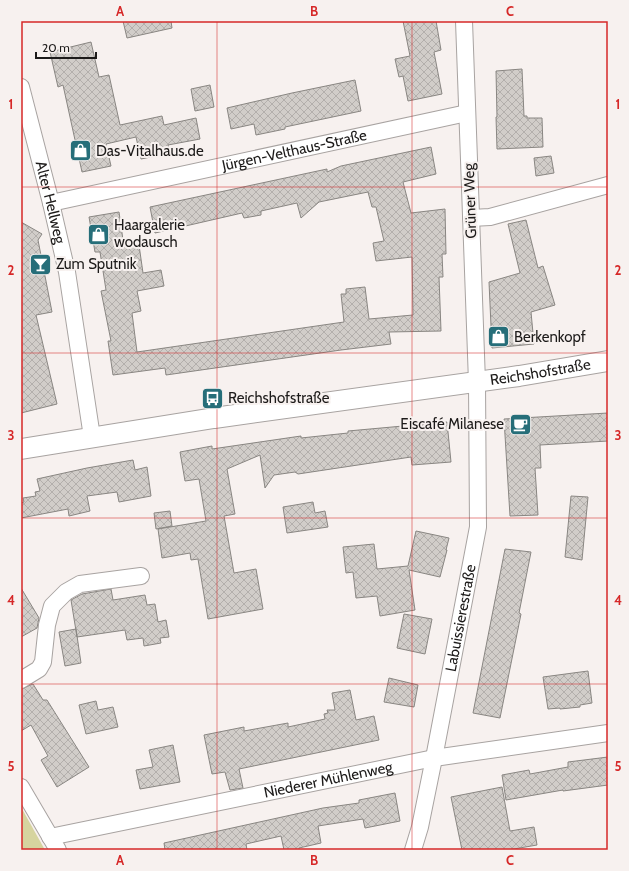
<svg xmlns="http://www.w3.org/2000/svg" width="629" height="871" font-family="Cabin,sans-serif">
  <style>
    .green { fill: #d6d49f }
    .building { fill: url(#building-cross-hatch); stroke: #898682 }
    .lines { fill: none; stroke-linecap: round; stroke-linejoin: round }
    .minor-casing { stroke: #a8a3a1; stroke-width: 18 }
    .tertiary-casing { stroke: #a8a3a1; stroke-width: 22 }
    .minor { stroke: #fff; stroke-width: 16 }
    .tertiary { stroke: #fff; stroke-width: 20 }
    .grid { fill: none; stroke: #d62828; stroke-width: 1; stroke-opacity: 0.55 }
    .labels { text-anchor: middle; stroke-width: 4; stroke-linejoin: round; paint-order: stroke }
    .poi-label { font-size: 15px; fill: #1d1b1a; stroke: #f7f1ef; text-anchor: start }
    .street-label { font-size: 15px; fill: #1d1b1a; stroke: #f7f1ef }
    .neatline { fill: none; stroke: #d62828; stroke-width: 1.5 }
    .grid-label { font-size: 13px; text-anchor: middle; font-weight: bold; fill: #d62828 }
  </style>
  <defs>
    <pattern id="building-cross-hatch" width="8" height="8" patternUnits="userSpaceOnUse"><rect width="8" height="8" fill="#d1cdc9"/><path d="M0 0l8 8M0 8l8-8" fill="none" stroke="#b3afac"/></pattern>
  </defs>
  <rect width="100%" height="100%" fill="#f7f1ef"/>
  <path class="green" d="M21,807L45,850H21Z"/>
  <path class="building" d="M123,21H171L172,28L127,38Z
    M403,21H436L441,50L434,52L442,94L408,101L403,76L399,77L395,59L410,56Z
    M91,42L99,77L109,75L120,125L162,116L164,125L196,118L200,139L168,145L170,153L141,159L136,137L106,144L111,166L82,172L63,85L58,87L50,52Z
    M522,69L524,116H527V118H542L543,147L497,149L496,117H497L496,71Z
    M355,80L361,111L285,127V129L256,135L254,124L231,129L227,108L292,93Z
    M210,85L214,107L195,111L191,89Z
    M431,147L436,174L403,182L411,213L445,209L446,254H442L443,277H439L441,331L389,332L391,344L341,350L166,375L165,368L113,375L108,341H111L101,291L106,290L100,252H95L89,217L119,212L124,247L139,245L143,273L161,270L164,286L137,291L141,311L132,313L137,352L344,322L341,294H346V289L365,287L369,319L413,315L412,257L376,261L373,243L384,241L376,207H372L368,192L319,202L301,218L297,203L261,211V215L244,218L242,213L155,233L150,207L327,169V172L341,166Z
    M551,156L554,173L536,176L534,158Z
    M526,220L538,268L543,266L555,305L531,312L534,344L492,348L489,282L520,273L508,224Z
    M21,222L42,234L38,240L52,312L36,315L57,404L21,413Z
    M608,413V441L540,445L541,468H535L538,515L510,516L504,419Z
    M447,422L451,462L412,465L411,457L298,474L295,472L274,475L265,488L260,455L227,469L235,514L224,516L234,573L256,569L263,609L208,619L198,559L191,560L190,553L162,558L158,529L206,521L199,479L185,481L180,452L212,446V449L301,436V438L348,433V431Z
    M133,460L135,470L147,467L151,496L119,502L117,492L87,496L90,511L69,516L68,509L21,518V503L24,502L23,498L36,496L35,492L40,491L37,479L87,468Z
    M571,496L588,497L582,560L565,557Z
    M313,502L315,513L325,511L328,527L287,533L283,507Z
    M170,511L172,526L156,529L154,513Z
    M416,531L449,538L446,550H447L440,577L409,570L415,610L380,616L377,596L356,598L353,572L346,573L343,547L374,544L377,569L408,566Z
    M505,549L531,552L519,613L521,614L500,718L473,713Z
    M21,588L39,618L37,628L21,637Z
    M111,589L113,600L145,595L147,605L155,604L158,622L166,620L169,637L160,638L161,643L144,646L143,638L127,640L125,630L77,637L71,600L82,594Z
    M404,614L432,619L425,654L397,648Z
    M76,629L81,663L65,666L59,632Z
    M588,671L592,703L580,705V707L560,709V708L548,709L543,677Z
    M389,678L418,685L414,707L384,702Z
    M33,684L43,700H47L89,767L57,787L41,760L48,756L31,725L21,731V689Z
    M350,690L356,720L374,716L379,740L239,769L243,788L230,790L225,772L212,774L204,735L244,727V731L288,723V727L325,719L324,714L328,713L327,710H335L332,693Z
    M96,701L98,710L113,707L118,727L86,734L79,705Z
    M173,745L180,782L140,789L136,770L153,767L149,750Z
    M608,757V785L563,791V790L506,800L502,775L529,770L530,774L568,767V762Z
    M502,787L510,831L534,827L537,845L508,850H462L451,797Z
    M395,793L400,821L365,828L363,819L318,826L321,843L299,848V850H284L281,836L246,844L247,850H165L164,843L323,808L359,803V800Z"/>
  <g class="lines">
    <defs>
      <g id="minor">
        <path id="s1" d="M21,87L51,203L67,272L92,437"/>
        <path id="s2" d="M51,203L467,113"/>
        <path d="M471,218L490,217L608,185"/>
        <path d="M21,680L39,669L43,662L47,625L52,606L66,592L80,584L141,576"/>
        <path d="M21,787L58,850"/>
        <path id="s3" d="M50,837L434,758L608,733"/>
        <path id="s4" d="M413,850L420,827L434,758L478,527L477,382L464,21"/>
      </g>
      <g id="tertiary">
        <path id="s5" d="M21,449L214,418L519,376L608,361"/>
      </g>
    </defs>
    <use href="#minor" class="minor-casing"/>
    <use href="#tertiary" class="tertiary-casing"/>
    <use href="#minor" class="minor"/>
    <use href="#tertiary" class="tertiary"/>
  </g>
  <path class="grid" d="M217,21V850M412,21V850M21,187H608M21,353H608M21,518H608M21,684H608"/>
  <defs>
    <symbol id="shop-square" viewBox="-11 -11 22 22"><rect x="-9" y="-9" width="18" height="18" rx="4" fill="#266e79" stroke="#f7f1ef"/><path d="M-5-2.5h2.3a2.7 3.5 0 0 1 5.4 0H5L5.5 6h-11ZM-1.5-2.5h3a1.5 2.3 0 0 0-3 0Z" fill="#fff"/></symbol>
    <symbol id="bar-square" viewBox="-11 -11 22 22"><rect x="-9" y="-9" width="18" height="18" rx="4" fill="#266e79" stroke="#f7f1ef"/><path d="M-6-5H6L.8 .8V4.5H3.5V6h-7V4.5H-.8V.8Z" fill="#fff"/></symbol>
    <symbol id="bus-square" viewBox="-11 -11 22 22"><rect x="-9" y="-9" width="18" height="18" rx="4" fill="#266e79" stroke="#f7f1ef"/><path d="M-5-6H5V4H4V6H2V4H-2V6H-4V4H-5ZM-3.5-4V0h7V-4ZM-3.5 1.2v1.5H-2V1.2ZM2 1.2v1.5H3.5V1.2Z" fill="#fff"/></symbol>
    <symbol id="cafe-square" viewBox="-11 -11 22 22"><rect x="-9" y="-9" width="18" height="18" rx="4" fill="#266e79" stroke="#f7f1ef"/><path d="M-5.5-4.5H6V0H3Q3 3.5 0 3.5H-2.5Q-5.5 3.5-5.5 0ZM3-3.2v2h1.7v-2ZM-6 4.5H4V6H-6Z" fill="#fff"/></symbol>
  </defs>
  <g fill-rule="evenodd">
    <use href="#shop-square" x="68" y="138" width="25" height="25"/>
    <use href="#shop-square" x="86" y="222" width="25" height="25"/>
    <use href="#bar-square" x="28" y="252" width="25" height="25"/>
    <use href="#shop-square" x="486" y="324" width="25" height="25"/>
    <use href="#bus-square" x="200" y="386" width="25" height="25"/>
    <use href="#cafe-square" x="508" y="412" width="25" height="25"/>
  </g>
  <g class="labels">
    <g class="poi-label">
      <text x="96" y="156">Das-Vitalhaus.de</text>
      <text x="114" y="230">Haargalerie<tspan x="114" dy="17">wodausch</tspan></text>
      <text x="56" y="269">Zum Sputnik</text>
      <text x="514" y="342">Berkenkopf</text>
      <text x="228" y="403">Reichshofstraße</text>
      <text x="504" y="429" text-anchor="end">Eiscafé Milanese</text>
    </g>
    <g class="street-label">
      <text dy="5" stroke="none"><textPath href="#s2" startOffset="249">Jürgen-Velthaus-Straße</textPath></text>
      <text transform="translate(470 201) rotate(-92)" y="5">Grüner Weg</text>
      <text dy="5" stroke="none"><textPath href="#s1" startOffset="119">Alter Hellweg</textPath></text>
      <text dy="5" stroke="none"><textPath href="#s5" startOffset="525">Reichshofstraße</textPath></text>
      <text dy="5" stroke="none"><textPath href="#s4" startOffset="237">Labuissierestraße</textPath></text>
      <text dy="5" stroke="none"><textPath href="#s3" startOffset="284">Niederer Mühlenweg</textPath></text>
    </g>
  </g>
  <rect width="629" height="871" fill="none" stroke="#f7f1ef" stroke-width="44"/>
  <path d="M36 52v6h60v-6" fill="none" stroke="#1d1b1a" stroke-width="2"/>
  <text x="42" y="52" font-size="12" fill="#1d1b1a" stroke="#f7f1ef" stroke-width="3" paint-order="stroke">20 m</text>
  <rect x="22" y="22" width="585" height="827" class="neatline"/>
  <g class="grid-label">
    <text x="120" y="16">A</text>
    <text x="314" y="16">B</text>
    <text x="510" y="16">C</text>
    <text x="11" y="109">1</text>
    <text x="618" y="109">1</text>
    <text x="11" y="275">2</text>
    <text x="618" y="275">2</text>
    <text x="11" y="440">3</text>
    <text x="618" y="440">3</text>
    <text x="11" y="605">4</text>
    <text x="618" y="605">4</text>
    <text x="11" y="771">5</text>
    <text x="618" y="771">5</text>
    <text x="120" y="865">A</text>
    <text x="314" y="865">B</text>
    <text x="510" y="865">C</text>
  </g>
</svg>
